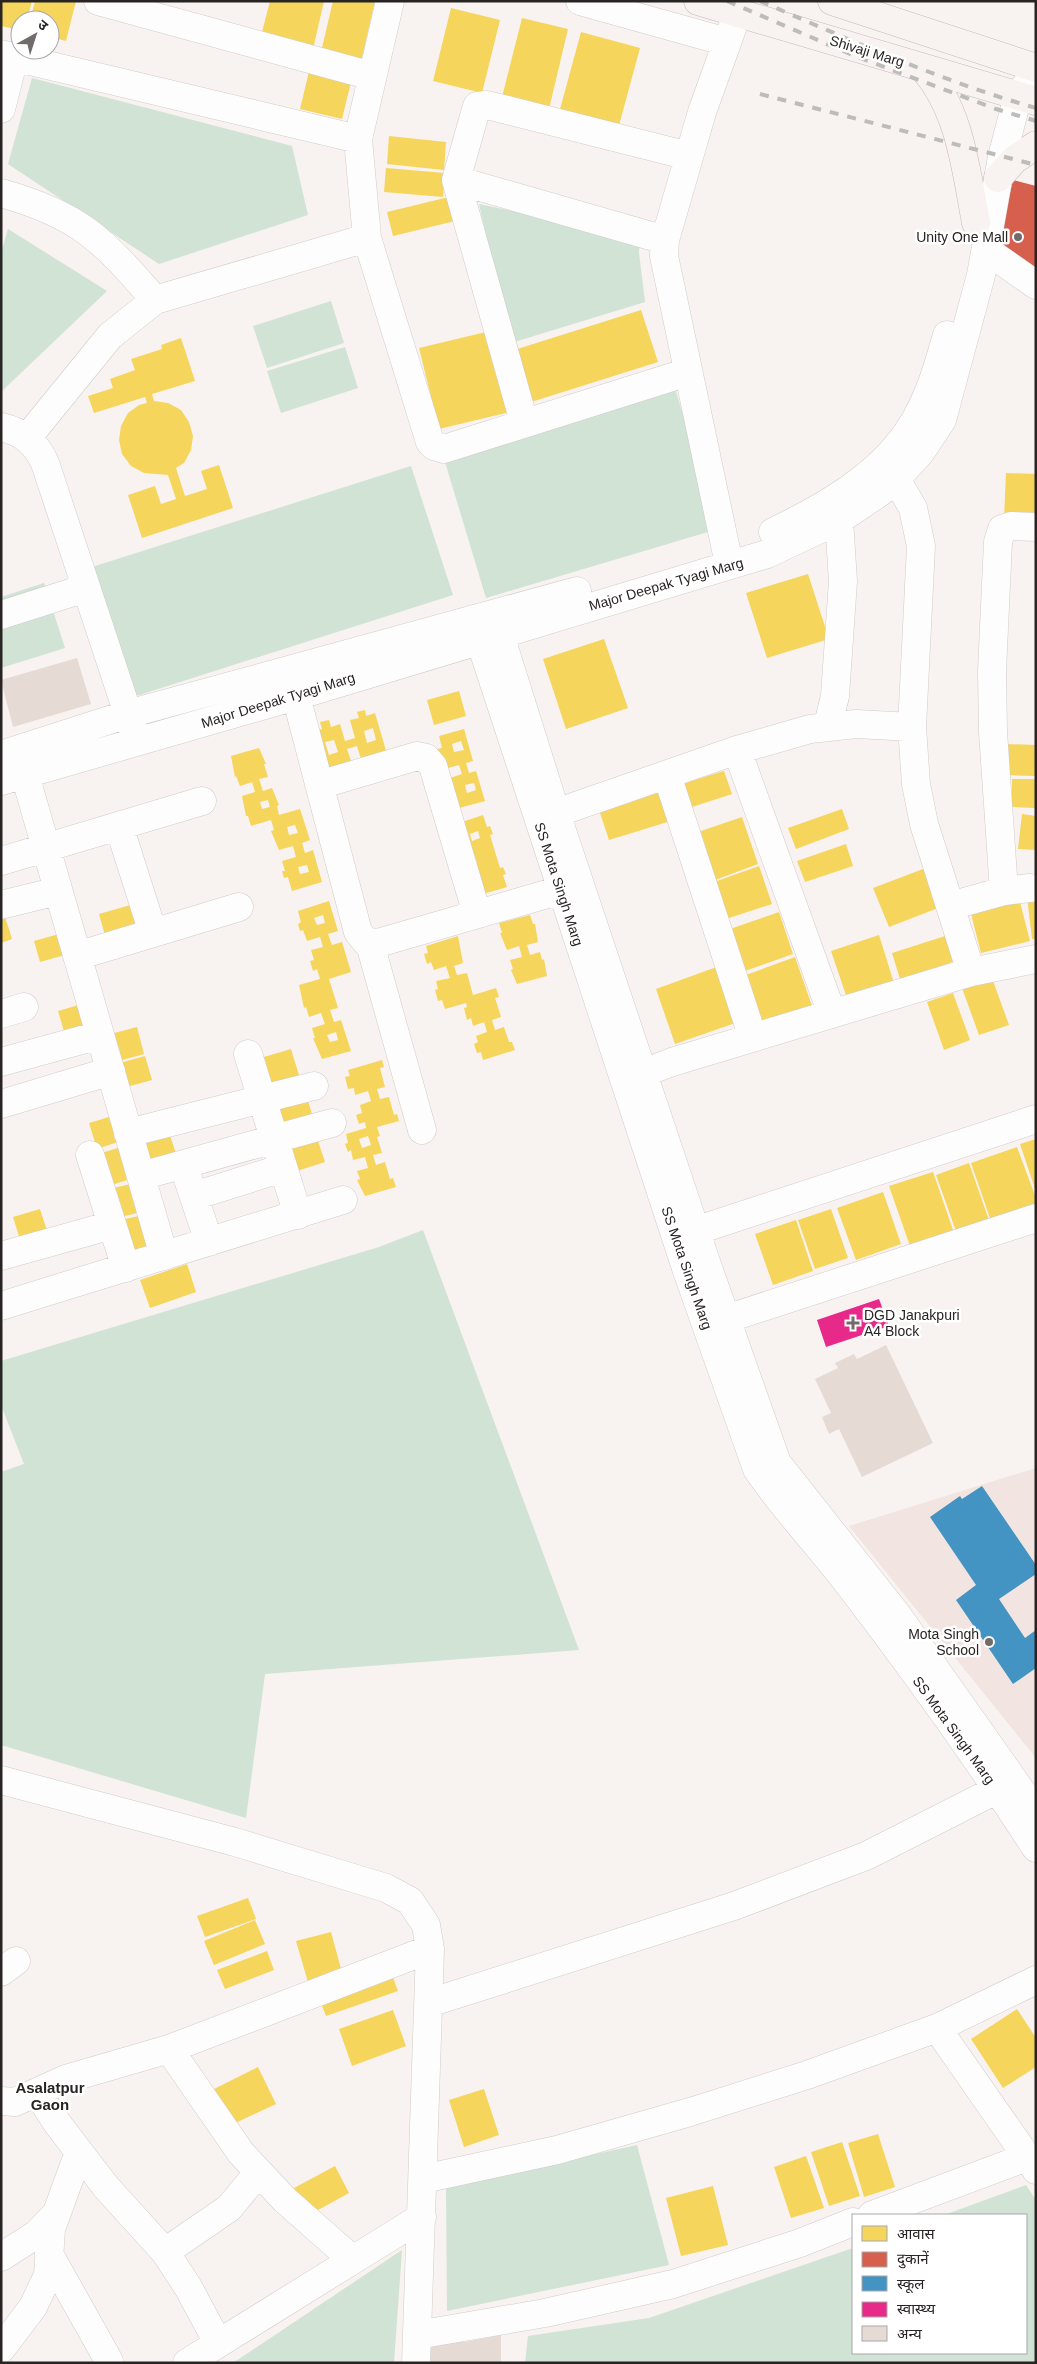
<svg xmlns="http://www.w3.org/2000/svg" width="1037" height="2364" font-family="Helvetica,'Noto Sans Devanagari',sans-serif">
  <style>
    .built { fill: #f2e4e0 }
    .green { fill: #d0e3d4 }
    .homes { fill: #f6d55c; fill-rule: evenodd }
    .shops { fill: #d6604d }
    .schools { fill: #4393c3 }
    .health { fill: #e7298a }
    .building { fill: #e6dad5 }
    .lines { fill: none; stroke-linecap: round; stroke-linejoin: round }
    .minor-casing { stroke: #d0cccb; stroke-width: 29 }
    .major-casing { stroke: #c6bab8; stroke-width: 29 }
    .minor { stroke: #fefdfd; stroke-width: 28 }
    .major { stroke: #f8f2f0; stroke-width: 28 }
    .rail { stroke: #bcbcbb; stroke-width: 4; stroke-dasharray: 9 9; stroke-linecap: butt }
    .poi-dot { fill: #716c6b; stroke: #fff; stroke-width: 2 }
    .labels { text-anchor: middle; stroke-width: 5; stroke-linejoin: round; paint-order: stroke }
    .street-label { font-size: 14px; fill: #282423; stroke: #fff }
    .poi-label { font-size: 14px; fill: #282423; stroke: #fff; text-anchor: end }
    .neighbourhood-label { font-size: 15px; font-weight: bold; fill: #282423; stroke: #fff }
  </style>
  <rect width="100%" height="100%" fill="#f8f2f0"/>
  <path class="built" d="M1036,1468V1758L849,1526Z"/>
  <path class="green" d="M32,78L292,146L308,215L159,264L8,164Z
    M479,204L640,238L639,253L645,302L511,343Z
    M8,229L107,291L1,392V253Z
    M331,301L344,343L267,368L253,326Z
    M345,347L358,388L281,413L267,371Z
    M673,382L718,529L486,598L442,452Z
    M411,466L453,595L133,697L92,567Z
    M44,583L65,648L1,668V597Z
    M423,1230L579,1650L265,1674L246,1818L1,1745V1472L24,1464L1,1405V1361L379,1247Z
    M637,2145L669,2265L447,2311L446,2187Z
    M1026,2185L1036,2200V2363H525L528,2336L649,2318L853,2248V2353H1026V2215H944Z
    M402,2250L394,2363H233Z"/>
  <path class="homes" d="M1,1H32L27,20H20V30L1,26Z
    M35,1H76L66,41L50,37V20H30Z
    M270,1H324L313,49L261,36Z
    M333,1H375L361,62L321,52Z
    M451,8L500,20L482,93L433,81Z
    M522,18L568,29L549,109L502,97Z
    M581,32L640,48L618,129L559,113Z
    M311,63L353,74L342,119L300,109Z
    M389,136L446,142L444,170L387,164Z
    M386,168L445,173L443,197L384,192Z
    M449,197L455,221L393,236L387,212Z
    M641,310L658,362L528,403L511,351Z
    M490,331L510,412L439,429L419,348Z
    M181,338L195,381L152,394L154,401L168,403L181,410L189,422L193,436L191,450L184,463L176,468L185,496L207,489L201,471L219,465L233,508L142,538L128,495L155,486L161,504L176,499L168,475L144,473L131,466L122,454L119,440L121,426L128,413L139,405L147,403L145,397L94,413L88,396L113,388L110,379L135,370L131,359L162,349L161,345Z
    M1006,473L1036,474V520L1004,519Z
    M808,574L829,639L767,658L746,593Z
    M604,639L628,708L566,729L543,659Z
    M459,691L466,716L434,725L427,700Z
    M365,710L366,716L375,713L387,754L362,762L357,746L347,749L352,764L321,773L309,732L322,729L320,722L329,720L331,727L340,724L345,741L355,738L350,720L359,718L357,712ZM373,728L376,740L367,743L364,731ZM334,740L338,752L329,755L325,742Z
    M464,729L473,761L466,763L469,773L476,771L485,801L459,808L450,778L462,774L459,765L448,768L444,757L440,758L437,749L442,748L439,736ZM461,741L464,750L454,752L452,744ZM474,783L476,790L467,793L465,785Z
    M1005,744L1036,745V776L1003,775Z
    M259,748L266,764H264L268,777L259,779L263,791L272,788L279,805L277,806L279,815L300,809L310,840L302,843L305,853L313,850L322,882L292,891L288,877L284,878L282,871H285L282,861L296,857L293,846L279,850L271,831L274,830L271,820L251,826L248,816H246L242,796L255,792L252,782L240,786L236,776L235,777L231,756ZM268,800L270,807L262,809L260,802ZM295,825L298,833L289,835L287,827ZM307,865L309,872L300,874L298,867Z
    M724,771L732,794L689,808L681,784Z
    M1012,779H1036V808L1012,807Z
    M665,790L674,820L609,840L599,810Z
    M842,809L849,829L796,849L788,828Z
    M1022,814L1036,816V850L1018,849Z
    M483,815L487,827L490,826L493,834L490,835L500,868L503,867L506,874L503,875L507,887L476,896L467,867L477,863L474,854L464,857L453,825ZM478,831L480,838L472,841L470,834Z
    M742,817L758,864L715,880L698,832Z
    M846,844L853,866L805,882L797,861Z
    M759,866L772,904L726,919L714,882Z
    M923,869L938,908L889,927L873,888Z
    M1027,897H1036V939H1032Z
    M1019,898L1030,941L981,953L970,910Z
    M329,901L338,931L328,934L332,945L342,942L351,972L329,979L338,1008L330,1010L334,1022L341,1020L351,1051L322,1059L313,1038H315L312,1028L325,1024L321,1013L309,1017L306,1007L304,1008L299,985L320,979L317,969L313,971L310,961L314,960L311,950L323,947L320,937L307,941L303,930L300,931L298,924L301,922L298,911ZM323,915L325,923L317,925L314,918ZM336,1032L338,1040L330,1042L327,1035Z
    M1,904L12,939L1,943Z
    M134,904L142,929L106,939L99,914Z
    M779,912L793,954L745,971L730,929Z
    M530,915L533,924H535L538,942L527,945L530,955L540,952L542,960L544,959L547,976L517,984L511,970L513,969L510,960L522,957L519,946L507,950L500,933H502L499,923Z
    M66,932L72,953L40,962L34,941Z
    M879,935L894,983L847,998L831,951Z
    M458,936L463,963L454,966L457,975L467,973L473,995L496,988L499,997L495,998L501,1017L492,1020L495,1030L504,1027L509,1042H512L515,1050L483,1060L481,1052L477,1053L474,1044L478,1042L476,1036L487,1032L484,1022L473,1026L471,1018L467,1020L464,1008L467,1007L466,1003L445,1009L442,1000L438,1001L435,990L438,989L436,981L450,978L446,966L434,970L431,962L427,964L424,954L428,953L426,946Z
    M945,936L953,962L900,979L892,953Z
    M795,957L812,1006L763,1023L746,975Z
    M722,965L741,1021L675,1044L656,989Z
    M992,978L1009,1025L979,1035L962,988Z
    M953,993L970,1040L944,1050L927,1002Z
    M89,1002L98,1032L67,1042L58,1011Z
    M137,1027L144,1054L115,1062L107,1035Z
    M291,1049L302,1085L268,1095L257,1059Z
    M145,1056L152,1080L123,1088L116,1064Z
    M382,1060L384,1067L380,1068L385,1087L377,1089L380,1099L389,1097L394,1115L397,1114L399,1121L377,1127L380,1136L377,1137L382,1153L373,1155L376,1165L385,1162L390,1179L393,1178L396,1187L365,1196L357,1180L360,1179L357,1171L368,1168L365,1157L353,1160L351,1150L348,1152L345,1144L348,1143L346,1134L366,1128L365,1122L359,1124L356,1115L362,1113L360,1105L371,1101L368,1091L355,1095L354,1088L348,1089L345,1077L350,1076L348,1070ZM368,1136L371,1145L362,1148L359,1139Z
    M305,1091L315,1124L276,1135L266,1103Z
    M119,1114L127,1139L97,1149L89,1123Z
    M167,1126L178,1160L143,1171L133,1136Z
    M315,1132L325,1162L291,1173L281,1143Z
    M1036,1139V1189H1035L1020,1144Z
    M127,1145L137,1177L105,1187L95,1155Z
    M1017,1147L1036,1198V1205L991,1221L971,1163Z
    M969,1163L990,1223L957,1234L936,1175Z
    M933,1172L953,1230L910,1246L889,1186Z
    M139,1182L146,1211L116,1218L109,1189Z
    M883,1192L901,1244L856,1260L837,1208Z
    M40,1209L50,1240L23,1249L13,1217Z
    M831,1209L848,1258L815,1269L798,1220Z
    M148,1214L156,1246L123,1253L116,1221Z
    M796,1220L813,1271L773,1285L755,1234Z
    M187,1264L196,1292L150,1308L140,1280Z
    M248,1898L256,1919L205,1937L197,1916Z
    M255,1920L265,1944L214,1965L204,1941Z
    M331,1932L344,1980L310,1989L296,1941Z
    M267,1951L274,1970L225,1989L217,1970Z
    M391,1972L398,1991L326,2016L319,1998Z
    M1017,2009L1036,2038V2067L1003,2088L971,2039Z
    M393,2010L406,2046L352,2066L339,2029Z
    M258,2067L276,2104L231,2125L206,2093Z
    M484,2089L499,2135L464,2147L449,2100Z
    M878,2134L895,2187L864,2197L848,2143Z
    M842,2142L860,2196L829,2206L811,2152Z
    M806,2156L824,2208L791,2218L774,2167Z
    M335,2166L349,2193L309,2215L294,2188Z
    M713,2186L728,2245L681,2256L666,2198Z"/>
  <path class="shops" d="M1013,180L1036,186V277L995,256Z"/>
  <path class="schools" d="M982,1486L1036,1565V1574L999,1599L1025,1638L1036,1630V1668L1013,1684L956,1600L976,1585L930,1517L960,1496L962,1499Z"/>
  <path class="health" d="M879,1299L889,1326L826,1347L817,1320Z"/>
  <path class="building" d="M77,658L91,704L13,727L1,680Z
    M886,1345L933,1443L862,1477L839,1429L829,1434L822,1417L831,1413L815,1379L838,1368L835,1363L854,1354L857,1359Z
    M501,2335V2363H430V2342H465Z"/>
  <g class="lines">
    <defs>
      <path id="minor" d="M98,1L372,76
        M390,1L358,139L367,238L430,442L434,446L444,449L688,372
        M580,1L727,42
        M1,54L358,139
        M1,109L14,58
        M456,180L665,240
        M1,193C80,215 103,240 155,300
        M986,250L1036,285
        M524,422L456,180L477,106L487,105L689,156
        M1,427C23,432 36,443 45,463L134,732
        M27,438L110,336L155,300L367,238
        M896,479L913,508L921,546L912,727L916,784L924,824L971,972
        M773,532C823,508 878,477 909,430C928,402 938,367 947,335
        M729,564L664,256L665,240L702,112L738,12
        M1,615L86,588
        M494,616L556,813L706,1262L777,1463L898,1616L1036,1812
        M473,619L686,1268L757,1469C784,1509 818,1544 847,1582C913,1668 977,1757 1036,1848
        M296,696L358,932L366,942L378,943L561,890
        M828,725L835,696L843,581L839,520
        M737,750L832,1014
        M1,755L128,714L577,591
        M25,775L164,1256
        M667,775L753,1038
        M1,781L296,696L767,554L839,520L879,493L896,479L920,453L942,420L981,275L1002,157L1018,96L1036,72
        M319,785L417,756L426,758L433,766L477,914
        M556,813L737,750L810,729L856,724L912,727
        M119,826L153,933
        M1,861L202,801
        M1004,891L993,732L992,671L998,542L1002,529L1011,526L1036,527
        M1,905L58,891
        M950,906L1004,891L1030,888
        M370,944L422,1130
        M77,956L239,907
        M1,1014L24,1007
        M248,1054L298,1215
        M1,1062L100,1035
        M625,1080L672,1062L971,972L1036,959
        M1,1104L111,1071
        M128,1133L314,1086
        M90,1155L126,1268
        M141,1176L332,1123
        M188,1179L209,1242
        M194,1196L283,1168
        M695,1231L1036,1119
        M1,1256L112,1225
        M1,1306L343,1200
        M726,1319L1036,1218
        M1,1780L235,1842L386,1888L410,1901L426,1925L430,1949L416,2363
        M1,1972L16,1961
        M429,2003L734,1906L866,1856L998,1789L1011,1780
        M937,2028L1036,2170
        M169,2049L241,2153L285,2200L353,2260
        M37,2092L57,2123L106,2187L165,2252L188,2287L218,2343
        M1,2101L15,2102L66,2079L169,2049L430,1949
        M423,2179L557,2150L690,2112L807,2075L937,2028L1036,1980
        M872,2215L1027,2157
        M165,2252L229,2208L258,2173
        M49,2254L109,2361
        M1,2257L37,2234L56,2214
        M417,2335L545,2313L673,2284L800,2243L853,2222
        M1,2349L33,2307L48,2275L51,2229L79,2152
        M187,2363L422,2217"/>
      <path id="major" d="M698,1L1036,101
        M832,1L1036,68
        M923,68C960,109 966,170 976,223
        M998,178L1014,160L1036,145"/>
    </defs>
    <use href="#minor" class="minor-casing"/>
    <use href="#major" class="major-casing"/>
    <use href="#minor" class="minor"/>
    <use href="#major" class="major"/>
    <path class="rail" d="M727,1L855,56L996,109L1036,121
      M760,1C850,40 941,81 1036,108
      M760,94L1036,165"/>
  </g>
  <g class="poi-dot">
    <circle cx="1018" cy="237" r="5"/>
    <path d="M850.5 1315.5h5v5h5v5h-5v5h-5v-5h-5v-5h5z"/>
    <circle cx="989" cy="1642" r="5"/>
  </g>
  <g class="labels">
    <g class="street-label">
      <text transform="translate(867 51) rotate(17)" y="5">Shivaji Marg</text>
      <text transform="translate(666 584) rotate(-16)" y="5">Major Deepak Tyagi Marg</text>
      <text transform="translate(278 700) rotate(-17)" y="5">Major Deepak Tyagi Marg</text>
      <text transform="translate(559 884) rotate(72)" y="5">SS Mota Singh Marg</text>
      <text transform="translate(687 1268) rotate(71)" y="5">SS Mota Singh Marg</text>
      <text transform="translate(954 1730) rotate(54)" y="5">SS Mota Singh Marg</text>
    </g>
    <g class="poi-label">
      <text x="1008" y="242">Unity One Mall</text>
      <text x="864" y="1320" text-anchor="start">DGD Janakpuri<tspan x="864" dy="16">A4 Block</tspan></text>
      <text x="979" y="1639">Mota Singh<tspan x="979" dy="16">School</tspan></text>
    </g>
    <g class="neighbourhood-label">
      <text x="50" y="2093">Asalatpur<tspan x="50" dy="17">Gaon</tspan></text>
    </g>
  </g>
  <rect width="1037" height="2364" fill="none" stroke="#282423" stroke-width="5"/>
  <rect x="852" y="2214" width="175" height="140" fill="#ffffff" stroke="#a9a7a7"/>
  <rect x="862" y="2226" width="25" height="15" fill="#f6d55c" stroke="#a9a7a7"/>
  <text x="897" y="2239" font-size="15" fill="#282423">आवास</text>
  <rect x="862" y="2252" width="25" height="15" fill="#d6604d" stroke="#a9a7a7"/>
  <text x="897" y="2264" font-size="15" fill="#282423">दुकानें</text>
  <rect x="862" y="2276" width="25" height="15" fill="#4393c3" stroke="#a9a7a7"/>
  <text x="897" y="2289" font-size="15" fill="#282423">स्कूल</text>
  <rect x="862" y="2302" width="25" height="15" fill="#e7298a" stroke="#a9a7a7"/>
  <text x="897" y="2314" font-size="15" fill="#282423">स्वास्थ्य</text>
  <rect x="862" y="2326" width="25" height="15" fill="#e6dad5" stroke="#a9a7a7"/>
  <text x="897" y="2339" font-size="15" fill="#282423">अन्य</text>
  <g transform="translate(35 35) rotate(39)"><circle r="24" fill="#ffffff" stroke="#a9a7a7"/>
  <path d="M0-4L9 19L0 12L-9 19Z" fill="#716c6b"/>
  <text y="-8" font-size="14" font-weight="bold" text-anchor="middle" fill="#282423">उ</text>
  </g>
</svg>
